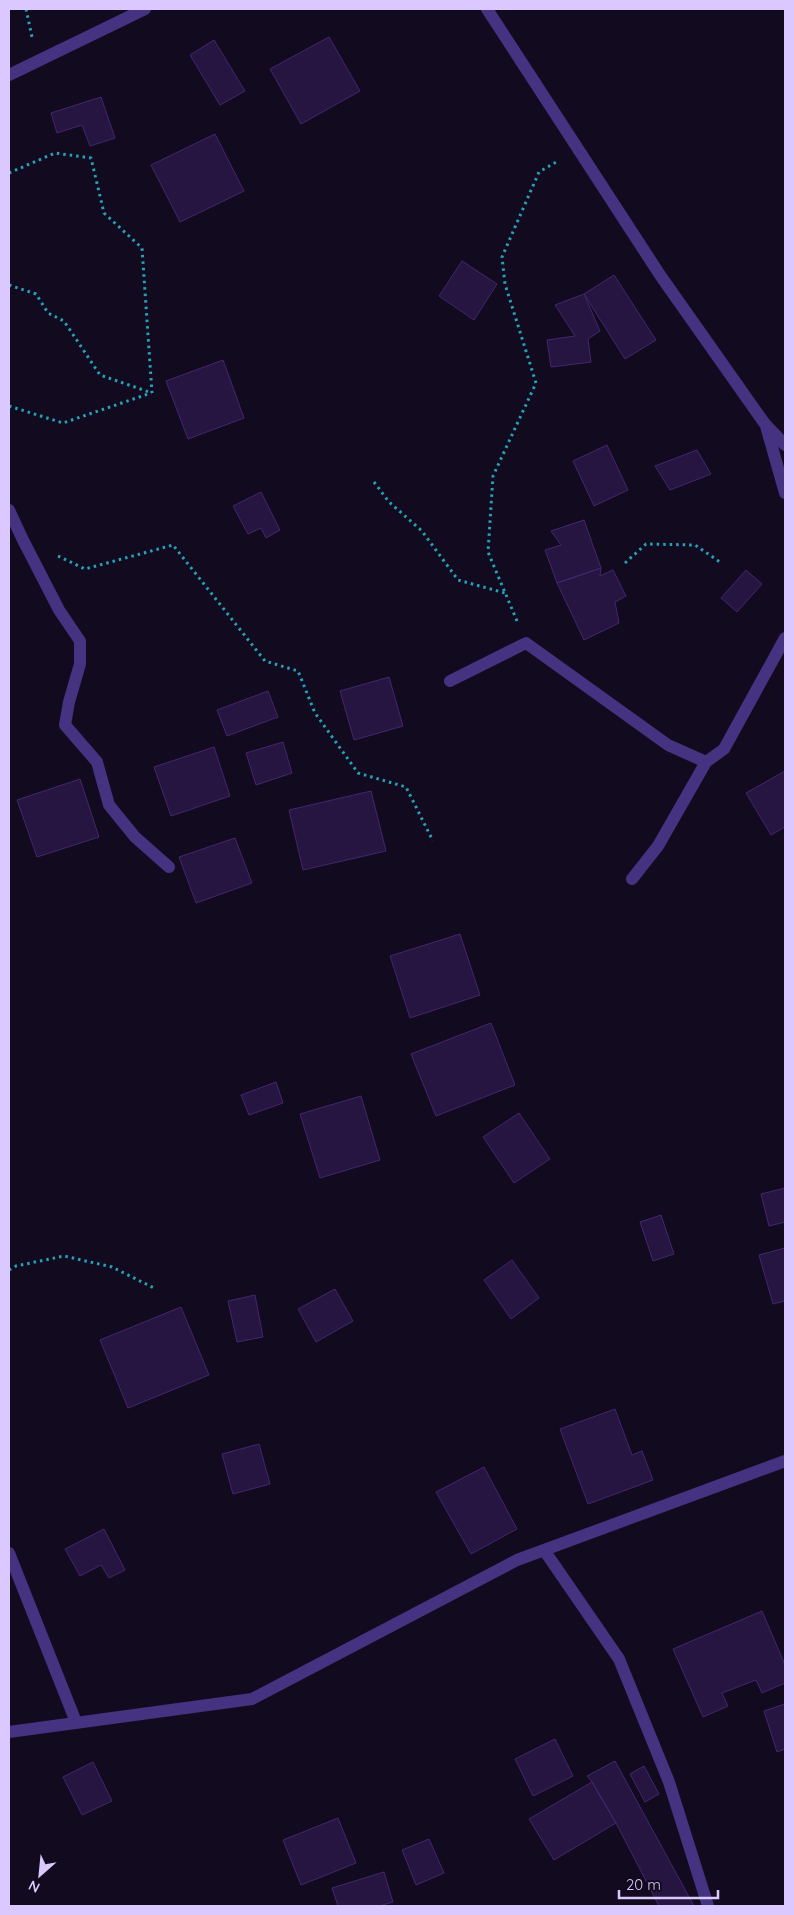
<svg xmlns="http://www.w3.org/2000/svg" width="794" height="1915" font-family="Quicksand,sans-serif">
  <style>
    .building { fill: #271541; stroke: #43266f }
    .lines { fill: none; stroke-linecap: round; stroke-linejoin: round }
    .path { stroke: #24a2b7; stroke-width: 3; stroke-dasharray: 2.5 4; stroke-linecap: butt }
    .street { stroke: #453281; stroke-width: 12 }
  </style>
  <rect width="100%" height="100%" fill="#120b1f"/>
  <path class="building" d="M329,37L360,91L301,124L270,69Z
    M214,40L245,91L220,105L190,55Z
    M101,97L115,138L90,146L82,125L57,133L51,113Z
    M215,134L244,191L180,222L151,165Z
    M462,261L497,284L474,320L439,296Z
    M614,275L656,340L625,359L584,294Z
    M584,294L600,331L588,339L591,362L551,367L547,340L575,336L555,305Z
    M223,360L244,418L188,439L166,381Z
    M607,445L628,490L594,506L573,461Z
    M697,450L711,474L670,490L655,466Z
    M261,492L280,530L266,538L261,528L248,534L233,506Z
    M584,520L601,568L557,583L545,550L561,545L551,531Z
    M601,568L600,576L613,570L626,596L615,602L619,623L584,640L557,583Z
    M746,570L762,584L737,612L721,598Z
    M389,677L403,726L354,740L340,691Z
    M268,691L278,717L227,736L217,710Z
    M283,742L292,773L256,785L246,753Z
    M214,747L230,796L171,816L154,767Z
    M785,771V827L771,835L746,793Z
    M80,779L99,837L37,857L17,800Z
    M371,791L386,851L303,870L289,810Z
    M235,838L252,883L196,903L179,857Z
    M460,934L480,995L410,1018L390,956Z
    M491,1023L515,1085L436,1116L411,1054Z
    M276,1082L283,1103L249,1115L241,1095Z
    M361,1096L380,1160L320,1178L300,1114Z
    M519,1113L550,1159L514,1183L483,1137Z
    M785,1188V1222L769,1226L761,1194Z
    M661,1215L674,1254L653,1261L640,1222Z
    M785,1248V1301L773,1304L759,1255Z
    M512,1260L539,1298L511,1319L484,1280Z
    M335,1289L353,1321L316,1342L298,1309Z
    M255,1295L263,1337L237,1342L228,1301Z
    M181,1307L209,1375L128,1408L100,1340Z
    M615,1409L632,1455L642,1451L653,1480L588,1504L560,1429Z
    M259,1444L270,1484L233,1494L222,1454Z
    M484,1467L517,1529L471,1554L436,1492Z
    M104,1529L125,1570L109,1578L101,1565L80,1576L65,1549Z
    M762,1611L785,1665V1683L762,1693L756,1680L722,1693L728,1706L703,1717L673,1649Z
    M785,1704V1749L777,1752L764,1711Z
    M555,1739L573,1776L533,1796L515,1759Z
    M615,1761L694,1906H659L616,1823L592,1782L587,1776Z
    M93,1762L112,1801L82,1815L63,1777Z
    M644,1766L659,1794L645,1802L630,1774Z
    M592,1782L616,1823L554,1860L529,1819Z
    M338,1818L356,1863L301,1885L283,1840Z
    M429,1839L444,1873L416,1885L402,1850Z
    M384,1872L393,1902L379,1906H338L332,1888Z"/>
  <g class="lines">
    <path class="path" d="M26,9L32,37
      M9,173L55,153L91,158L104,213L142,248L152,393
      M9,285L36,294L48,313L64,321L100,375L152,393
      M9,406L63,423L151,393
      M374,482L389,502L422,531L458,580L505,593
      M58,556L85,569L173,545L265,661L298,671L315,713L358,773L406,787L433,841
      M625,563L646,544L695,545L720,562
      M517,621L488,552L493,476L536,383L505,284L502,257L539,172L558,161
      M9,1270L16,1266L64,1256L112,1267L154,1288"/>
    <path class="street" d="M487,9L660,275L765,424L785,445
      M9,75L145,9
      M766,426L785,493
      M9,510L22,538L59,610L80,641V664L69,702L65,725L97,762L109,805L135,837L169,867
      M450,681L526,643L668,745L706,762L724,749L785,638
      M632,879L658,846L706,762
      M544,1550L619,1659L669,1782L708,1906
      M9,1553L76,1722
      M9,1732L252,1699L517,1560L785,1461"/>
  </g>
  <rect width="794" height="1915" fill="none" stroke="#dac8ff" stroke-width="20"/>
  <g transform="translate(40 1875) rotate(207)" stroke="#120b1f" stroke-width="4" paint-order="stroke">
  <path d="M0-4L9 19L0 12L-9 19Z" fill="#dac8ff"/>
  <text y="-8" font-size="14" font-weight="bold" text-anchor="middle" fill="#dac8ff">N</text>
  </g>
  <path d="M619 1890v8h99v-8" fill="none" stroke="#dac8ff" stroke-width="2.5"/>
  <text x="626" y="1890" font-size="15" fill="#dac8ff" stroke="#120b1f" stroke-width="4" paint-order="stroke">20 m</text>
</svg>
